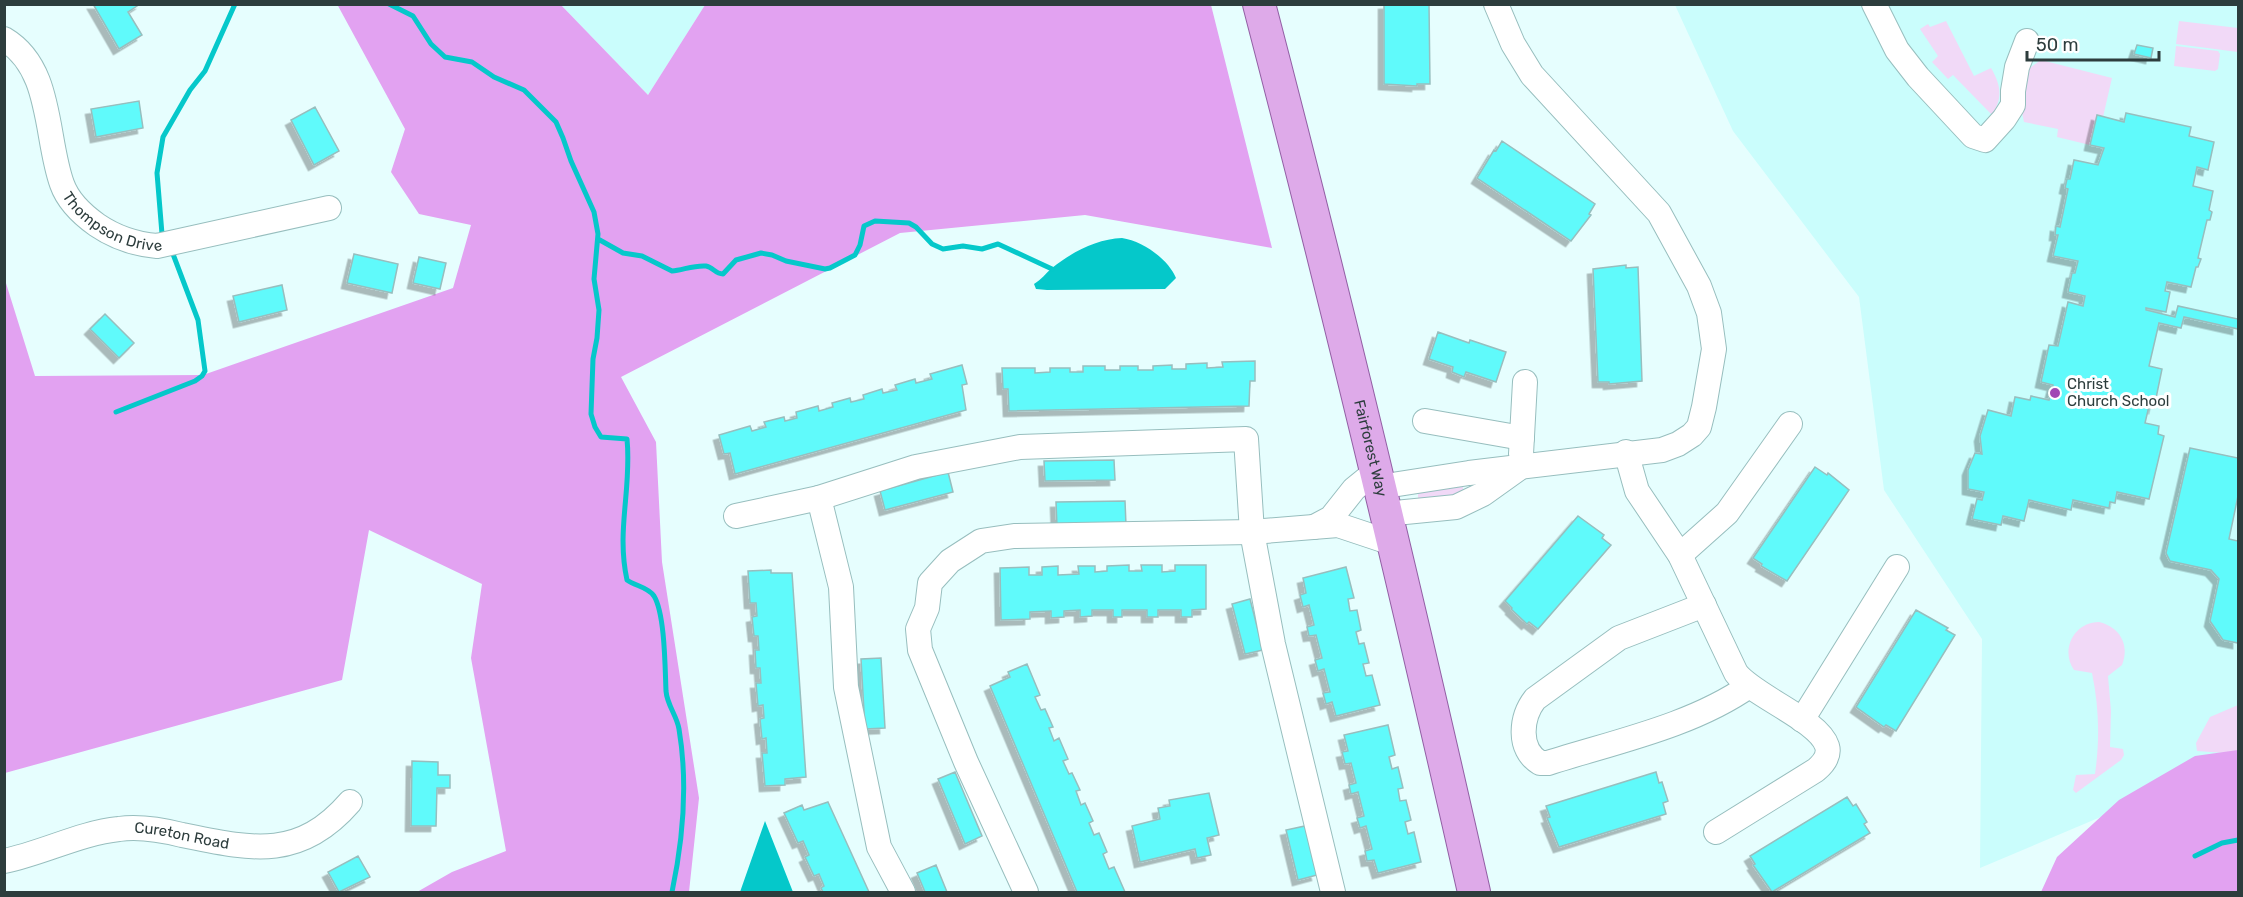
<svg xmlns="http://www.w3.org/2000/svg" width="2243" height="897" font-family="Rubik,sans-serif">
  <style>
    .built { fill: #cafdfc }
    .green { fill: #f1d9f7 }
    .forest { fill: #e2a2f1 }
    .water { fill: #05c8ca }
    .lines { fill: none; stroke-linecap: round; stroke-linejoin: round }
    .stream { stroke: #05c8ca; stroke-width: 5 }
    .building { fill: #60fafb; stroke: #97bebe; stroke-width: 1.5; filter: url(#shadow) }
    .minor-casing { stroke: #97bebe; stroke-width: 26 }
    .major-casing { stroke: #925fa4; stroke-width: 34 }
    .minor { stroke: #fff; stroke-width: 24 }
    .major { stroke: #deaae9; stroke-width: 32 }
    .poi-dot { fill: #a048b4; stroke: #fff; stroke-width: 2 }
    .labels { text-anchor: middle; stroke-width: 6; stroke-linejoin: round; paint-order: stroke }
    .street-label { font-size: 15px; fill: #2d3d3d; stroke: #fff }
    .poi-label { font-size: 15px; fill: #2d3d3d; stroke: #fff; text-anchor: start }
  </style>
  <defs>
    <filter id="shadow"><feDropShadow dx="-5.5" dy="5.5" stdDeviation="0" flood-color="#0004"/></filter>
  </defs>
  <rect width="100%" height="100%" fill="#e6fefe"/>
  <path class="built" d="M561,5H705L648,95Z
    M1675,5H2238V759L1980,868L1982,639L1884,490L1859,297L1733,131Z"/>
  <path class="green" d="M1946,21L1974,76L1991,68C2001,85 2003,98 1992,115L1953,75L1948,79L1932,62L1938,56L1920,29L1928,24L1930,27Z
    M2179,21L2238,28V52L2176,44Z
    M2176,46L2218,51L2220,54L2218,69L2215,71L2174,66Z
    M2041,60L2112,78L2103,117L2090,145L2057,137L2058,129L2024,122L2021,108V74Z
    M1463,485V495L1418,499V492Z
    M2099,622C2120,627 2130,645 2122,665L2108,676L2111,711L2110,747L2123,749L2124,755L2121,760L2076,793L2073,790L2076,775L2095,774C2100,739 2099,707 2092,673L2074,670C2060,650 2074,622 2099,622Z
    M2238,705V754L2197,751L2196,743L2210,717Z"/>
  <path class="forest" d="M337,4L561,5L648,95L705,5H1211L1272,248L1085,215L900,233L621,377L656,442L662,562L699,798L689,892H417L452,872L506,851L471,658L482,584L369,530L342,680L5,773V280L35,376L203,375L453,288L471,225L419,214L391,172L405,129Z
    M2238,750V892H2041L2057,857L2119,800L2195,756Z"/>
  <path class="water" d="M1122,238C1143,241 1168,259 1176,278L1165,289L1047,290L1036,289L1034,284C1041,280 1046,273 1052,268C1072,252 1097,239 1122,238Z
    M765,821L793,892H740Z"/>
  <g class="lines">
    <path class="stream" d="M389,4L413,16L431,44L445,57L472,62L494,77L524,90L556,122L563,138L571,161L594,212L598,234L594,279L599,310L597,338L593,359L591,414L595,427L601,437L627,439C632,488 616,530 627,580C635,586 648,587 654,596C665,614 665,668 666,691C667,705 677,716 679,729C688,783 683,840 672,892
      M162,234L157,173L163,137L190,90L205,71L235,4
      M598,239L623,253L642,256L672,271C683,270 694,265 706,266C713,267 715,274 723,274L736,260L761,253L772,255L786,261L825,269L830,268L855,255L860,245L864,226L875,221L909,223L916,227L932,244L943,249L963,246L982,249L998,244L1052,269
      M116,412L195,381L202,376L205,371L198,320L173,254
      M2195,856L2222,843L2238,840"/>
  </g>
  <path class="building" d="M93,4H140L128,12L142,35L119,49Z
    M1384,4H1429L1430,84H1417V86L1384,84Z
    M2137,45L2153,48L2151,58L2134,54Z
    M139,101L143,128L96,137L91,109Z
    M315,107L339,151L314,165L291,120Z
    M2126,113L2191,127L2189,136L2214,142L2208,170L2197,167L2193,186L2213,191L2209,210L2212,212L2210,220H2207L2198,258L2201,259L2198,267H2196L2191,287L2167,282L2165,291L2170,292L2166,312L2146,308V310L2175,317L2178,306L2238,319V329L2184,317L2181,328L2159,323L2149,366L2162,369L2154,408L2149,406L2145,423L2159,426L2158,434L2164,436L2149,499L2117,492L2115,503L2110,502L2109,508L2073,500L2071,510L2029,500L2024,521L2003,516L2001,525L1972,519L1977,499L1982,500L1984,492L1968,489V470L1975,453L1982,454L1980,436L1988,410L2011,416L2015,397L2030,400L2031,396L2049,400L2053,385L2041,382L2049,345L2058,346L2068,302L2083,306L2085,296L2068,292L2072,273H2075L2078,261L2053,256L2058,235H2055L2056,226L2060,227L2068,189L2065,188L2067,179H2070L2074,160L2098,165L2104,148L2090,145L2097,115L2124,122Z
    M1502,141L1595,204L1589,214L1591,215L1571,241L1477,178L1494,150L1496,151Z
    M354,254L398,264L392,293L347,283Z
    M419,257L446,263L440,289L413,283Z
    M1626,265V268L1638,267L1642,381L1609,384V382H1598L1593,269Z
    M282,285L287,310L239,322L233,296Z
    M105,314L134,343L119,358L90,329Z
    M1438,332L1469,343L1470,340L1506,352L1496,382L1466,372L1464,377L1452,372L1453,367L1429,359Z
    M1255,361V381H1250L1249,406L1009,411L1008,389H1003L1002,368H1035V373L1050,372V368H1070V372H1083V366H1105V370H1120V366H1138V370H1153V366L1172,365V369H1186V364L1207,363V368L1223,367L1222,362Z
    M962,365L967,384L962,385L966,410L735,474L730,453L724,454L719,435L750,426L752,431L766,427L764,422L784,417L785,421L797,418L796,412L818,406L819,411L833,407L832,403L850,398L851,402L864,399L863,395L882,389L883,393L897,390L895,385L915,379L916,383L932,379L930,374Z
    M2190,448L2238,458V496L2229,539L2238,541V643L2223,640L2210,621L2219,579L2211,570L2170,561L2166,553Z
    M1114,460L1115,480L1045,481L1044,461Z
    M1815,467L1827,475L1828,473L1849,490L1787,581L1761,566L1762,564L1753,558Z
    M948,472L953,492L885,510L880,491Z
    M1125,501L1126,525L1057,526L1056,502Z
    M1578,516L1604,535L1602,538L1611,545L1538,629L1529,622L1527,624L1511,609L1512,608L1505,601Z
    M1129,565V571H1142L1141,565H1162V572L1175,571V565H1206V609L1192,610V617H1181V610H1158V617H1147V610H1122V617H1113V610H1092V616L1080,617V610L1064,611V617L1051,618V611L1030,612V619L1001,620L1000,568L1029,567V575H1042V567L1058,566V575L1079,574L1078,566H1095V572L1107,571V566Z
    M1346,567L1354,598L1348,599L1350,611L1357,610L1361,630L1356,632L1359,644L1364,643L1369,663L1363,664L1366,676L1372,675L1380,705L1336,716L1332,702L1326,704L1323,693L1330,692L1324,669L1318,671L1315,660L1322,658L1316,635L1309,636L1307,627L1314,625L1309,605L1303,607L1300,595L1306,593L1303,578Z
    M771,570V573H792L806,777L785,779V785L765,786L762,753H767L766,738L762,739L760,719L764,718L763,705L758,706L756,683H761L760,668H756L755,650H759L758,636H754L752,617L757,616L756,603H750L748,571Z
    M1250,599L1263,650L1245,654L1232,604Z
    M1916,610L1948,628L1946,630L1955,635L1896,731L1886,725L1884,727L1856,707Z
    M881,658L885,728L865,729L861,659Z
    M1027,664L1040,695L1035,697L1041,710L1045,709L1053,727L1049,728L1054,741L1059,738L1068,759L1063,761L1069,774L1072,773L1080,790L1076,791L1081,805L1085,803L1093,821L1089,823L1094,835L1099,833L1107,852L1103,854L1109,869L1114,867L1125,892H1077L990,686L1010,677L1008,672Z
    M1388,725L1395,755L1389,757L1392,769L1398,767L1403,788L1398,789L1400,801L1406,800L1411,820L1405,822L1408,834L1414,832L1421,862L1378,873L1374,860L1367,861L1365,851L1372,849L1366,826L1360,828L1357,818L1364,816L1358,792L1351,794L1349,785L1356,783L1351,763L1345,764L1342,752L1348,751L1344,735Z
    M412,761L438,762V775H450V788H437L436,826H411Z
    M955,772L982,836L965,844L938,779Z
    M1656,772L1659,783L1662,782L1668,801L1663,803L1666,814L1559,847L1547,818L1550,817L1546,806Z
    M1209,793L1219,835L1207,838L1211,855L1197,858L1195,849L1140,862L1132,826L1160,819L1158,808L1170,806L1169,800Z
    M1847,797L1853,806L1856,804L1867,822L1864,824L1870,833L1772,892L1753,865L1755,864L1750,856Z
    M828,802L869,892H823L821,888L824,886L819,874L814,876L805,857L809,855L803,841L798,843L784,813L802,805L804,810Z
    M1305,826L1317,875L1298,880L1286,830Z
    M358,856L370,877L339,892L328,872Z
    M936,865L947,892H925L917,873Z"/>
  <g class="lines">
    <defs>
      <g id="minor">
        <path d="M1874,4L1897,50L1918,77L1973,136L1985,140L2004,119L2013,105V91L2017,67L2027,41"/>
        <path id="s1" d="M4,39C53,68 45,137 62,184C68,201 83,215 97,225C116,238 134,244 157,246L329,208"/>
        <path d="M1425,421L1522,438"/>
        <path d="M1626,452L1637,491L1680,555L1736,673C1753,696 1819,720 1827,746C1830,756 1823,764 1816,770L1716,832"/>
        <path d="M1521,454L1525,382"/>
        <path d="M1379,487L1469,473L1662,450L1678,444L1692,435L1699,427L1704,407L1714,349L1709,313L1699,286L1659,213L1532,75L1513,44L1496,4"/>
        <path d="M1385,514L1456,507L1483,494L1518,469"/>
        <path d="M736,516L819,498"/>
        <path d="M1314,527L1331,518L1354,489L1375,472"/>
        <path d="M1680,555L1727,513L1790,424"/>
        <path d="M1704,605L1619,638L1535,699C1521,717 1517,749 1540,763H1548C1614,742 1692,726 1749,686"/>
        <path d="M1802,720L1897,567"/>
        <path id="s2" d="M4,861C43,853 80,833 119,829C140,826 162,830 182,835C251,849 299,861 350,802"/>
        <path d="M903,892L879,847L846,687L841,587L819,498L916,467L1020,447L1246,439L1252,532L1273,644L1333,892"/>
        <path d="M1026,892L966,762L920,650L918,629L927,608L930,583L950,561L981,541L1014,536L1252,532L1338,525L1392,543"/>
      </g>
      <g id="major">
        <path id="s3" d="M1259,4C1336,299 1407,595 1474,892"/>
      </g>
    </defs>
    <use href="#minor" class="minor-casing"/>
    <use href="#major" class="major-casing"/>
    <use href="#minor" class="minor"/>
    <use href="#major" class="major"/>
  </g>
  <circle class="poi-dot" cx="2055" cy="393" r="6"/>
  <g class="labels">
    <g class="street-label">
      <text dy="5" stroke="none"><textPath href="#s1" startOffset="228">Thompson Drive</textPath></text>
      <text dy="5" stroke="none"><textPath href="#s3" startOffset="458">Fairforest Way</textPath></text>
      <text dy="5" stroke="none"><textPath href="#s2" startOffset="183">Cureton Road</textPath></text>
    </g>
    <g class="poi-label">
      <text x="2067" y="389">Christ<tspan x="2067" dy="17">Church School</tspan></text>
    </g>
  </g>
  <rect width="2243" height="897" fill="none" stroke="#2d3d3d" stroke-width="12"/>
  <path d="M2027 51v9h132v-9" fill="none" stroke="#2d3d3d" stroke-width="3"/>
  <text x="2036" y="51" font-size="18" fill="#2d3d3d" stroke="#ffffff" stroke-width="4.5" paint-order="stroke">50 m</text>
</svg>
